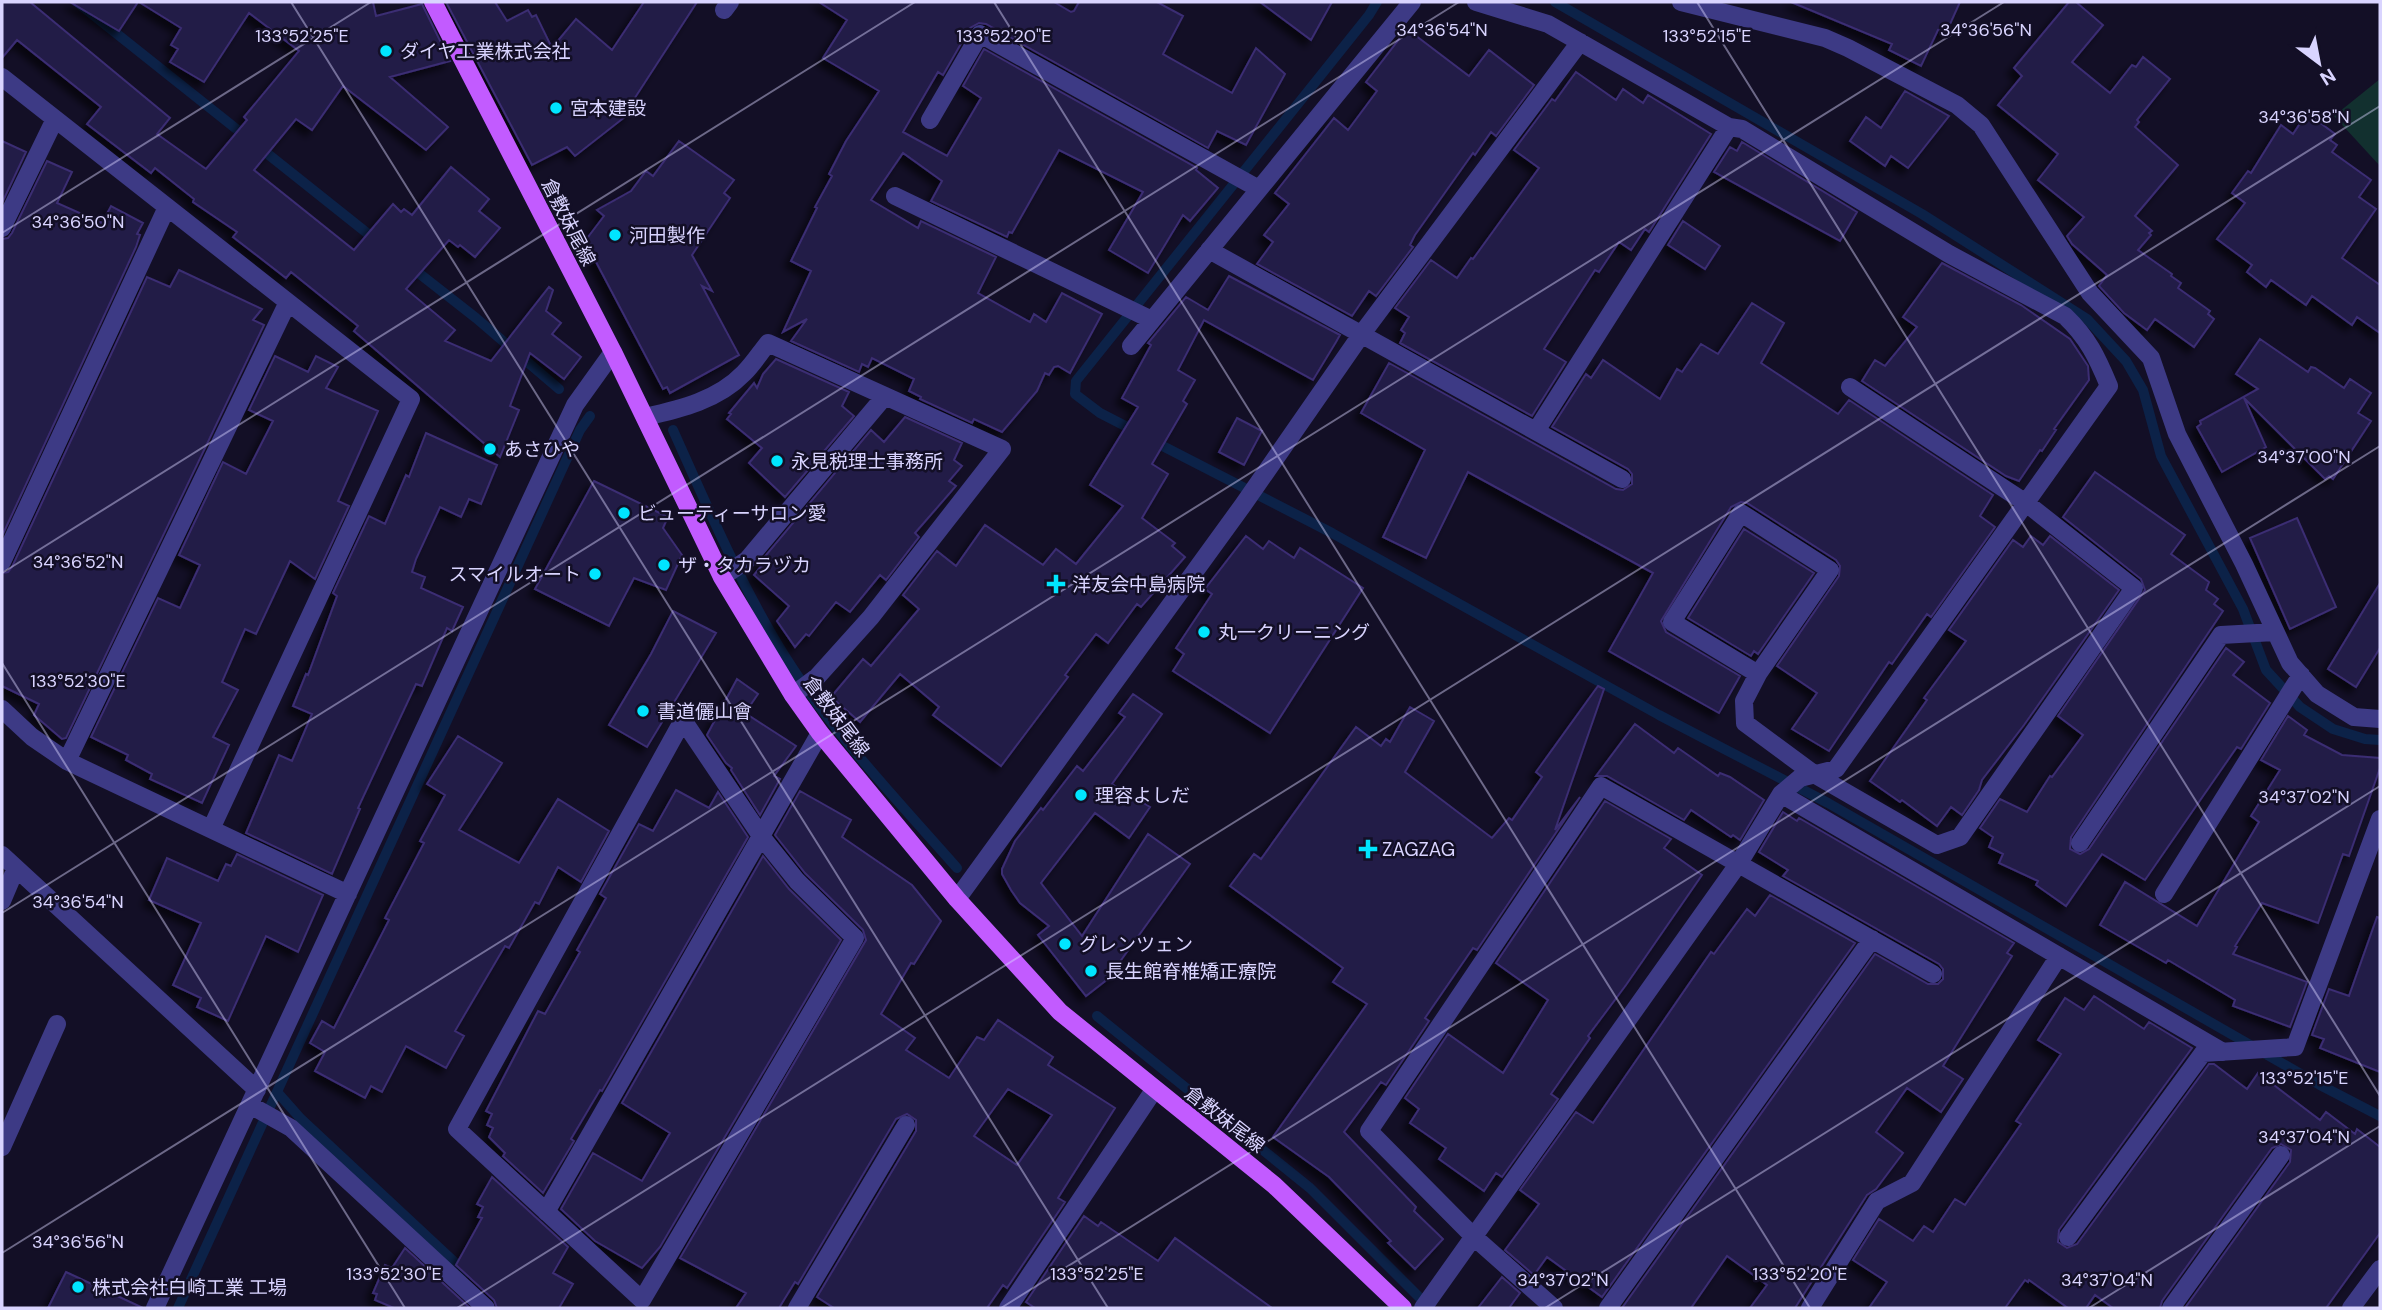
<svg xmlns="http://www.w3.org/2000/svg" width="2382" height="1310" font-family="'DM Sans','Noto Sans JP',sans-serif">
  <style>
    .green { fill: #12302f }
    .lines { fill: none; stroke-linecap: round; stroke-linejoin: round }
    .stream { stroke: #0c2248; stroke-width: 10 }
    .building { fill: #241b47; stroke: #3b2d73; stroke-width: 2; fill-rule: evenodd; filter: url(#shadow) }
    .minor { stroke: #3d3a85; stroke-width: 18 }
    .major { stroke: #c25bff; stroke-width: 18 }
    .ticks { fill: none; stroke: #d9d4ff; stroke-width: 2; stroke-opacity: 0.45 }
    .poi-dot { fill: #00e5ff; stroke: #130f26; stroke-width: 2.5 }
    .labels { text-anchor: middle; stroke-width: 5; stroke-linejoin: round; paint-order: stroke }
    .poi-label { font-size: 19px; fill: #d9d4ff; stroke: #130f26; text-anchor: start }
    .street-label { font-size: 19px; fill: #d9d4ff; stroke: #130f26 }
    .ticks-label { font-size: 18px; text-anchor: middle; fill: #d9d4ff; stroke: #130f26; stroke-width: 5; stroke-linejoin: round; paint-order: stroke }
  </style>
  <defs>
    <filter id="shadow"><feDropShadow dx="-6" dy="6" stdDeviation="3.5" flood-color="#0009"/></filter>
  </defs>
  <rect width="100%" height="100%" fill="#130f26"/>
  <path class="green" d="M2380,79V166L2334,116Z"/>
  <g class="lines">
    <path class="stream" d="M77,2L377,241
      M1555,2L1922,214L2087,319L2126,361L2143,390L2161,456L2243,609L2266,670L2300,707L2333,729L2365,739L2380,740
      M411,267L476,318L559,389
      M673,430C708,508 741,586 786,658C834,734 898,801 957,868
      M1135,431L1100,413L1075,394L1076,381L1369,15L1377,2
      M1151,440L1332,533L1659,715L1828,803L2320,1085L2380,1116
      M1097,1016L1310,1188L1427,1305
      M278,1093L301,1119L465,1272
      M178,1308L580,430L590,416"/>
  </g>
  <path class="building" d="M2,2H30L170,118L157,134L206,169L247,120L244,117L299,51L249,13L204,82L170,62L178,49L171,45L181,28L139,2H373L376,16L422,4L450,61L390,77L448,127L426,150L343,86L312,130L296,119L254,170L354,250L393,204L401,212L404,209L412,215L451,167L489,199L479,211L500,228L475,257L460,245L458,247L449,240L406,289L455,330L445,341L491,361L549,287L553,290L546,311L561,323L552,334L581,357L564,379L530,353L510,406L519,410L500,457L354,331L358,326L291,272L286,278L233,237L237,232L193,202L194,199L155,168L151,173L87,124L101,107L17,40L2,58Z
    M70,2H138L119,31Z
    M446,2H495L507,21L528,10L532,17L536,15L552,48L576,19L612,50L644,2H697L627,110L630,113L575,156L567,147L532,165Z
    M819,2H1054L1071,12L1074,11L1079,2H1157L1183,16L1163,54L1232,93L1256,48L1285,74L1246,145L1217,131L1208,148L986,24L979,23L970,28L943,75L938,72L903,132L947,156L981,98L963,86L984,49L1197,168L1196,170L1218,188L1190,221L1183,215L1148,273L1109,250L1143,192L1059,150L1012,233L1009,232L1007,237L931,201L942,181L903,153L871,200L918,228L921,221L996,257L978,293L1030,322L1034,314L1046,322L1062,293L1102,314L1070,373L1058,366L1054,367L1049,375L1045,373L1037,391L1002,432L974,419L972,423L920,399L921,397L909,391L914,379L872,358L868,367L862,364L859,372L791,341L807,319L783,332L811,271L791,261L817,208L815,207L832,176L829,174L846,141L879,91L823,58L847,20Z
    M1260,2H1332L1311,40Z
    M1791,2H1960L1946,33L1938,30L1921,66L1889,50L1892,44Z
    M2069,2H2076L2103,25L2072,62L2110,93L2132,65L2136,67L2143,57L2170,79L2137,120L2139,122L2135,127L2178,165L2135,216L2152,231L2149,233L2151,235L2138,250L2172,274L2171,276L2181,283L2178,288L2210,311L2208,314L2214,319L2194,347L2155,319L2147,330L2124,313L2099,286L2107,275L2072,244L2067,236L2084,217L2038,180L2058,154L1998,105L2022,76L2014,68Z
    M1407,29L1469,76L1489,50L1534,85L1496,136L1491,132L1475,155L1473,153L1415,235L1410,245L1413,247L1376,296L1369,291L1352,316L1257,264L1273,242L1264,235L1289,204L1275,193L1334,118L1348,130L1377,91L1366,82Z
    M1576,72L1616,100L1623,89L1643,103L1648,95L1711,134L1649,232L1645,229L1631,250L1619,242L1599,272L1595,270L1544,349L1566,362L1532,416L1400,343L1405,333L1401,330L1409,317L1395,308L1431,260L1457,278L1471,258L1473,259L1539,168L1514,150L1552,99L1555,101Z
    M1905,91L1949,116L1908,168L1891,156L1885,166L1850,141L1866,117L1881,128Z
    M2307,113L2335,134L2330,140L2337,145L2332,152L2371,180L2359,197L2376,209L2342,258L2380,285V333L2357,317L2352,325L2312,296L2306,305L2271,280L2266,287L2247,272L2252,265L2217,239L2245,203L2232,193L2248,171L2251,173L2281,125L2293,134Z
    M2,141L26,152L2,203Z
    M679,141L734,180L724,193L730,198L692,255L712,291L702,286L739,355L670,393L667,387L663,389L585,241L604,216L597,210L631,191L646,171L653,176Z
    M1742,142L1857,212L1840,241L1714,172L1730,147L1737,151Z
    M47,161L72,172L57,203L102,223L111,206L143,223L137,234L140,235L136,247L2,536V239L8,238L12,233Z
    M1683,221L1720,246L1705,269L1668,245Z
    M1942,263L2021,305L2070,339L2088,366L2089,380L2054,429L2056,430L2042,451L2040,450L2019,481L2006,476L1862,381L1875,360L1885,366L1917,327L1903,317Z
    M179,270L262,309L253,320L264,325L66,738L62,739L34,715L39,704L2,686V573L8,572L12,567L147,277L170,287Z
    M1229,276L1340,335L1336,342L1313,380L1204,320L1178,370L1195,380L1183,401L1187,404L1152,464L1168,474L1142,518L1175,543L1172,546L1185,557L1141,607L1137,604L1108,643L1096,634L1065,675L1068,677L1001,766L933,715L939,707L900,674L860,722L831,697L863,659L871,666L919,609L903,595L937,551L956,566L985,525L1043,565L1056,549L1076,564L1123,506L1090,485L1138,407L1122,398L1151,345L1148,343L1186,297L1208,310Z
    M1752,303L1784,323L1761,363L1838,414L1849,400L1993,495L1980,516L1995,527L1931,617L1927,614L1892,664L1889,662L1829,751L1792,729L1817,693L1777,666L1839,576L1840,566L1836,560L1747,503L1741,502L1731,507L1661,621L1666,632L1740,676L1719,713L1609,651L1653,573L1468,472L1426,558L1383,537L1425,450L1361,413L1389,363L1616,489L1623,490L1632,484V474L1628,469L1552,427L1586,374L1591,378L1603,360L1660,399L1677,369L1682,372L1701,344L1718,354Z
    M2260,339L2308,372L2311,367L2315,368L2344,388L2350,379L2371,393L2358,413L2371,421L2333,479L2329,476L2325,479L2244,398L2266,447L2222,472L2197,427L2201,424L2200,421L2258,389L2236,374Z
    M275,356L308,372L316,356L338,367L326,388L378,411L338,501L349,506L315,579L290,561L256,634L245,629L222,682L238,690L213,737L229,745L202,803L150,779L152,774L126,760L128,755L91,737L158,598L180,608L200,565L179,555L223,462L246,474L273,421L249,410Z
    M776,359L849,392L842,406L854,416L785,497L749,463L762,448L727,419L731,414L729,413L754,383L757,388L763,374Z
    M905,417L962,443L954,460L962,466L949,481L956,486L915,533L919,537L886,580L880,575L850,612L836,602L809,636L806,634L795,647L777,621L789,606L754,575L763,564L761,561L871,430L884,442Z
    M1237,418L1262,431L1244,465L1219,452Z
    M426,433L497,465L481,504L469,499L461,517L440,507L416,559L412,572L425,577L421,588L463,607L452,631L447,628L422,686L416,684L358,808L360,809L332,874L246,833L279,755L292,761L312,714L293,706L306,674L308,675L337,596L333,593L369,516L385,524L406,475L409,477Z
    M2095,472L2185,535L2171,554L2209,582L2206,590L2218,599L2214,604L2223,611L2071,837L2070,849L2080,854L2089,849L2226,648L2244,662L2233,675L2270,703L2241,749L2237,747L2145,880L2102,854L2066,906L2036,885L2038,881L1999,863L2003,854L1989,847L1993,837L1980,828L2000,799L2027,812L2050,776L2052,777L2083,735L2058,716L2145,590L2141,579L2063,517Z
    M594,481L668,517L663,528L682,555L666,590L634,578L609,626L535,589Z
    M2297,518L2336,607L2290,629L2250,538Z
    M1744,529L1814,573L1758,654L1754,651L1751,656L1688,618Z
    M1246,536L1263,549L1269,541L1294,558L1300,548L1363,588L1270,733L1173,671L1184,654L1176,648L1212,594L1205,589Z
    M2031,536L2043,545L2050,536L2119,590L2024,725L1982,780L1979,790L1962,815L1951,807L1937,826L1902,800L1900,802L1870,781L1927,700L1924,698L1966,641L1949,630L2013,540L2023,547Z
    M2380,583V648L2356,687L2328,669Z
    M673,611L716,633L647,747L609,725L651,654Z
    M737,679L758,694L745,713L796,746L774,776L780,779L760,815L731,770L732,768L726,763L707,735Z
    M1598,686L1604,689L1555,830L1580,797L1477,950L1473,948L1425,1018L1429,1021L1386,1085L1381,1082L1344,1132L1416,1207L1414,1211L1443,1239L1415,1269L1388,1243L1391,1241L1329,1177L1273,1137L1367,1004L1333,982L1343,968L1230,886L1254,854L1261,859L1356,727L1381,746L1386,739L1390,742L1410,707L1434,721L1405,772L1492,838L1509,818L1512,820L1542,777L1536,772Z
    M1133,694L1162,714L1112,784L1150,807L1129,838L1095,813L1041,883L1082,936L1148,834L1190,864L1119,963L1122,968L1086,996L1038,935L1049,926L1020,903L1011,890L1002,874V869L1015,841L1041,808L1043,810L1077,766L1083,771L1125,717L1119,713Z
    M2288,716L2307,730L2304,735L2342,755L2380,758V768L2349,856L2343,854L2318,923L2262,903L2235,946L2237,947L2233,954L2307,982L2290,1027L2233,1006L2235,1000L2168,960L2166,963L2100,925L2125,882L2197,926L2259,822L2251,816L2280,770L2261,760Z
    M1635,724L1674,753L1678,748L1718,776L1720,773L1730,777L1764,800L1740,840L1733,835L1731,837L1691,810L1684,820L1607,776H1596Z
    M458,736L502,763L459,830L519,863L558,799L609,831L581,882L558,867L539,904L535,902L509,948L505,946L455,1031L464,1036L446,1068L406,1046L382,1092L371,1086L365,1098L315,1071L325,1052L310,1043L322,1021L334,1028L389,920L385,918L424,843L420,841L445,795L427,784Z
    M676,790L709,808L718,792L748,837L602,1091L600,1090L571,1139L574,1141L543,1193L503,1156L505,1153L489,1137L493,1128L487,1125L492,1114L486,1111L538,1011L545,1014L580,952L577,950L606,898L600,894L639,824L653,831Z
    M800,791L851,820L842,837L912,885L941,921L914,964L911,963L881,1014L915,1038L906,1050L949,1078L977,1037L984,1040L998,1020L1053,1057L1048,1065L1115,1108L1058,1198L1065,1202L1007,1288L1003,1285L987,1308H834L817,1297L916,1131V1120L907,1114L896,1119L798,1284L795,1282L779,1308H736L746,1293L680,1258L866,940L863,930L805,873L775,835ZM1008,1089L1052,1115L1017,1165L974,1136Z
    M1605,801L1671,839L1664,848L1702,875L1626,985L1588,1036L1590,1038L1551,1094L1558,1099L1502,1177L1496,1173L1484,1191L1439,1159L1446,1148L1410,1123L1419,1109L1405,1098L1448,1034L1503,1073L1548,1000L1496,963Z
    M1783,812L1797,821L1799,818L2014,943L2007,953L2012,956L1943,1066L1963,1079L1941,1112L1907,1088L1876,1132L1903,1153L1876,1189L1867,1195L1795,1308H1750L1767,1285L1727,1256L1691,1308H1622L1875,954L1928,984H1938L1943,979V969L1939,964L1783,876L1788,870L1759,852Z
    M237,854L323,895L298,952L266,936L228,1021L197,1007L201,998L173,985L201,923L149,900L167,858L218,881L226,864L231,866Z
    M763,856L789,889L841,940L660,1247L642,1268L595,1241L561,1209L593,1153L642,1181L670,1133L622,1103Z
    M1770,895L1855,943L1602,1297L1547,1257L1534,1275L1505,1250L1539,1204L1520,1190L1576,1112L1593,1123L1711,952L1714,954L1747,909L1755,916Z
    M2377,917L2380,918V1072L2320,1048L2324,1039L2312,1035L2329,989L2349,996Z
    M2094,996L2144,1029L2149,1022L2192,1048L2059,1230L2058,1242L2067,1248L2077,1244L2209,1064H2214L2247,1089L2258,1073L2320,1120L2326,1112L2355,1134L2357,1129L2380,1147V1233L2326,1308H2185L2290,1162L2291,1150L2281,1144L2272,1148L2162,1301L2160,1308H2113L2095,1295L2086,1308H2068L2029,1280L2028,1282L2025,1280L2005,1308H1869L1887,1282L1853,1260L1879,1219L1913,1241L1924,1226L1933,1232L1955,1199L1965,1205L2021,1124L2016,1121L2061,1054L2038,1040L2065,998L2084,1010Z
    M492,1177L568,1247L553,1273L573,1284L559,1308H497L494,1300L456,1265L482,1218L478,1217L483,1207L477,1204Z
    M1084,1216L1098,1226L1101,1222L1158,1261L1175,1238L1272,1308H1035L1026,1302Z
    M405,1248L470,1308H394L375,1300L377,1294L373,1293L385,1265L392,1268Z
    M66,1272L143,1308H48Z
    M1502,1277L1520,1293L1509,1308H1478Z"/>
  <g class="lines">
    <path class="minor" d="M1476,2L1548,24L1729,127L1536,431
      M1681,2L1825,38L1848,48L1957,105L1981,125L2090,293L2151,358L2177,434L2244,564L2290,663L2317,694L2354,717L2380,719
      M724,10L730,2
      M2,77L411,399L211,829
      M930,120L980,34L1259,189
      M895,196L1152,320
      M2,228L55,119
      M1209,250L1622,479
      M1131,346L1412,2
      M645,417C681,409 718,400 744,373C753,364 760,353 768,343L1002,449L871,617L817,677L793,695
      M2,562L167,207
      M722,577L747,560L885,396
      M1758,674L1672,622L1741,513L1830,570L1758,674L1744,701L1745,723L1814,774L1937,845L1960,837L2134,588L2026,503L1850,387
      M2,709L32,737L67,761L348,894
      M683,720L761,836L797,881L855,938L642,1300L457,1129Z
      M67,761L288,302
      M1781,794L2223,1052
      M2080,843L2221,635L2275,632
      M2,855L257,1090
      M2164,894L2301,675
      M957,899L1243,505L1361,335L1580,42
      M2,901L16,868
      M250,1105L291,1128L486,1308
      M2,1147L57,1024
      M546,1212L820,733
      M2068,1237L2203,1053L2295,1047L2380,819
      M155,1308L575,405L613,352
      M797,1308L906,1125
      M1008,1308L1154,1090
      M1423,1308L1739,863L1781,794L1800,778L1836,769L2109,386C2097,357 2088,338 2065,316L1949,254L1742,129L1729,127
      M1554,1308L1474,1237L1369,1131L1601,786L1933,974
      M1608,1308L1872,939
      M1810,1308L1877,1201L1912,1183L2059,956
      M2171,1308L2281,1155
      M2351,1308L2380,1269"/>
    <path class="major" d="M433,2L613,352L722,577L793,695L820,733L957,899L1060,1012L1274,1185L1403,1308"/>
  </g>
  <path class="ticks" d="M291,2L1108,1308M994,2L1810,1308M1697,2L2380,1096M2,233L371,2M2,573L915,2M2,663L405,1308M2,913L1459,2M2,1253L2004,2M457,1308L2380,106M1001,1308L2380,446M1545,1308L2380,786M2089,1308L2380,1126"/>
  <g class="poi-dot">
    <circle cx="386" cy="51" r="7"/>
    <circle cx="556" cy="108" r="7"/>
    <circle cx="615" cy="235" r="7"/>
    <circle cx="490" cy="449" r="7"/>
    <circle cx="777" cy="461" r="7"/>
    <circle cx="624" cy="513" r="7"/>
    <circle cx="664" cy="565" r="7"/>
    <circle cx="595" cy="574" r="7"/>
    <path d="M1052.5 573.5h7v7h7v7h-7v7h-7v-7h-7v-7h7z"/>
    <circle cx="1204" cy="632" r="7"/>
    <circle cx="643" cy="711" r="7"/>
    <circle cx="1081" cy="795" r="7"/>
    <path d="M1364.5 838.5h7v7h7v7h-7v7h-7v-7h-7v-7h7z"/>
    <circle cx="1065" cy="944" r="7"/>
    <circle cx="1091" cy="971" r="7"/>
    <circle cx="78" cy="1287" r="7"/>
  </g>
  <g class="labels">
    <g class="poi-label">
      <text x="400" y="58">ダイヤ工業株式会社</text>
      <text x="570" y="115">宮本建設</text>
      <text x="629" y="242">河田製作</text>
      <text x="504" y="456">あさひや</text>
      <text x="791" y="468">永見税理士事務所</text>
      <text x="638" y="520">ビューティーサロン愛</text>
      <text x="678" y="572">ザ・タカラヅカ</text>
      <text x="581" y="581" text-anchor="end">スマイルオート</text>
      <text x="1072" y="591">洋友会中島病院</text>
      <text x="1218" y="639">丸一クリーニング</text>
      <text x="657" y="718">書道儷山會</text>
      <text x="1095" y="802">理容よしだ</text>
      <text x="1382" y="856">ZAGZAG</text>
      <text x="1079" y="951">グレンツェン</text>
      <text x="1105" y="978">長生館脊椎矯正療院</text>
      <text x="92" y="1294">株式会社白崎工業 工場</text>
    </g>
    <g class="street-label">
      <text transform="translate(569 222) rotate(63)" y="7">倉敷妹尾線</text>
      <text transform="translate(837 716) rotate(53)" y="7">倉敷妹尾線</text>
      <text transform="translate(1225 1119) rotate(38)" y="7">倉敷妹尾線</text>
    </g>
  </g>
  <g class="ticks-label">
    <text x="1442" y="36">34°36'54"N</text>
    <text x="1986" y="36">34°36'56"N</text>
    <text x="302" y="42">133°52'25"E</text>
    <text x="1004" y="42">133°52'20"E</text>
    <text x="1707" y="42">133°52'15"E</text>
    <text x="2304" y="123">34°36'58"N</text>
    <text x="78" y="228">34°36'50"N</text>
    <text x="2304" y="463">34°37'00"N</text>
    <text x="78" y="568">34°36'52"N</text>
    <text x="78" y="687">133°52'30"E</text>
    <text x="2304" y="803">34°37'02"N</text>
    <text x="78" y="908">34°36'54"N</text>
    <text x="2304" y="1084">133°52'15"E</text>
    <text x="2304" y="1143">34°37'04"N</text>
    <text x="78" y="1248">34°36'56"N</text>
    <text x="394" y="1280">133°52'30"E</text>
    <text x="1097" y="1280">133°52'25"E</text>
    <text x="1800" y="1280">133°52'20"E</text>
    <text x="1563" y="1286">34°37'02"N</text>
    <text x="2107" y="1286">34°37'04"N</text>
  </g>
  <rect width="2382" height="1310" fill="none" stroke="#d9d4ff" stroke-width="7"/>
  <g transform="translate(2319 63) rotate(148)" stroke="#130f26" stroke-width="5" paint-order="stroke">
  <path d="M0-5L12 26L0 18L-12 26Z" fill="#d9d4ff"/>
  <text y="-10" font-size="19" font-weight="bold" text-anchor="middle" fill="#d9d4ff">N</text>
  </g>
</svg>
